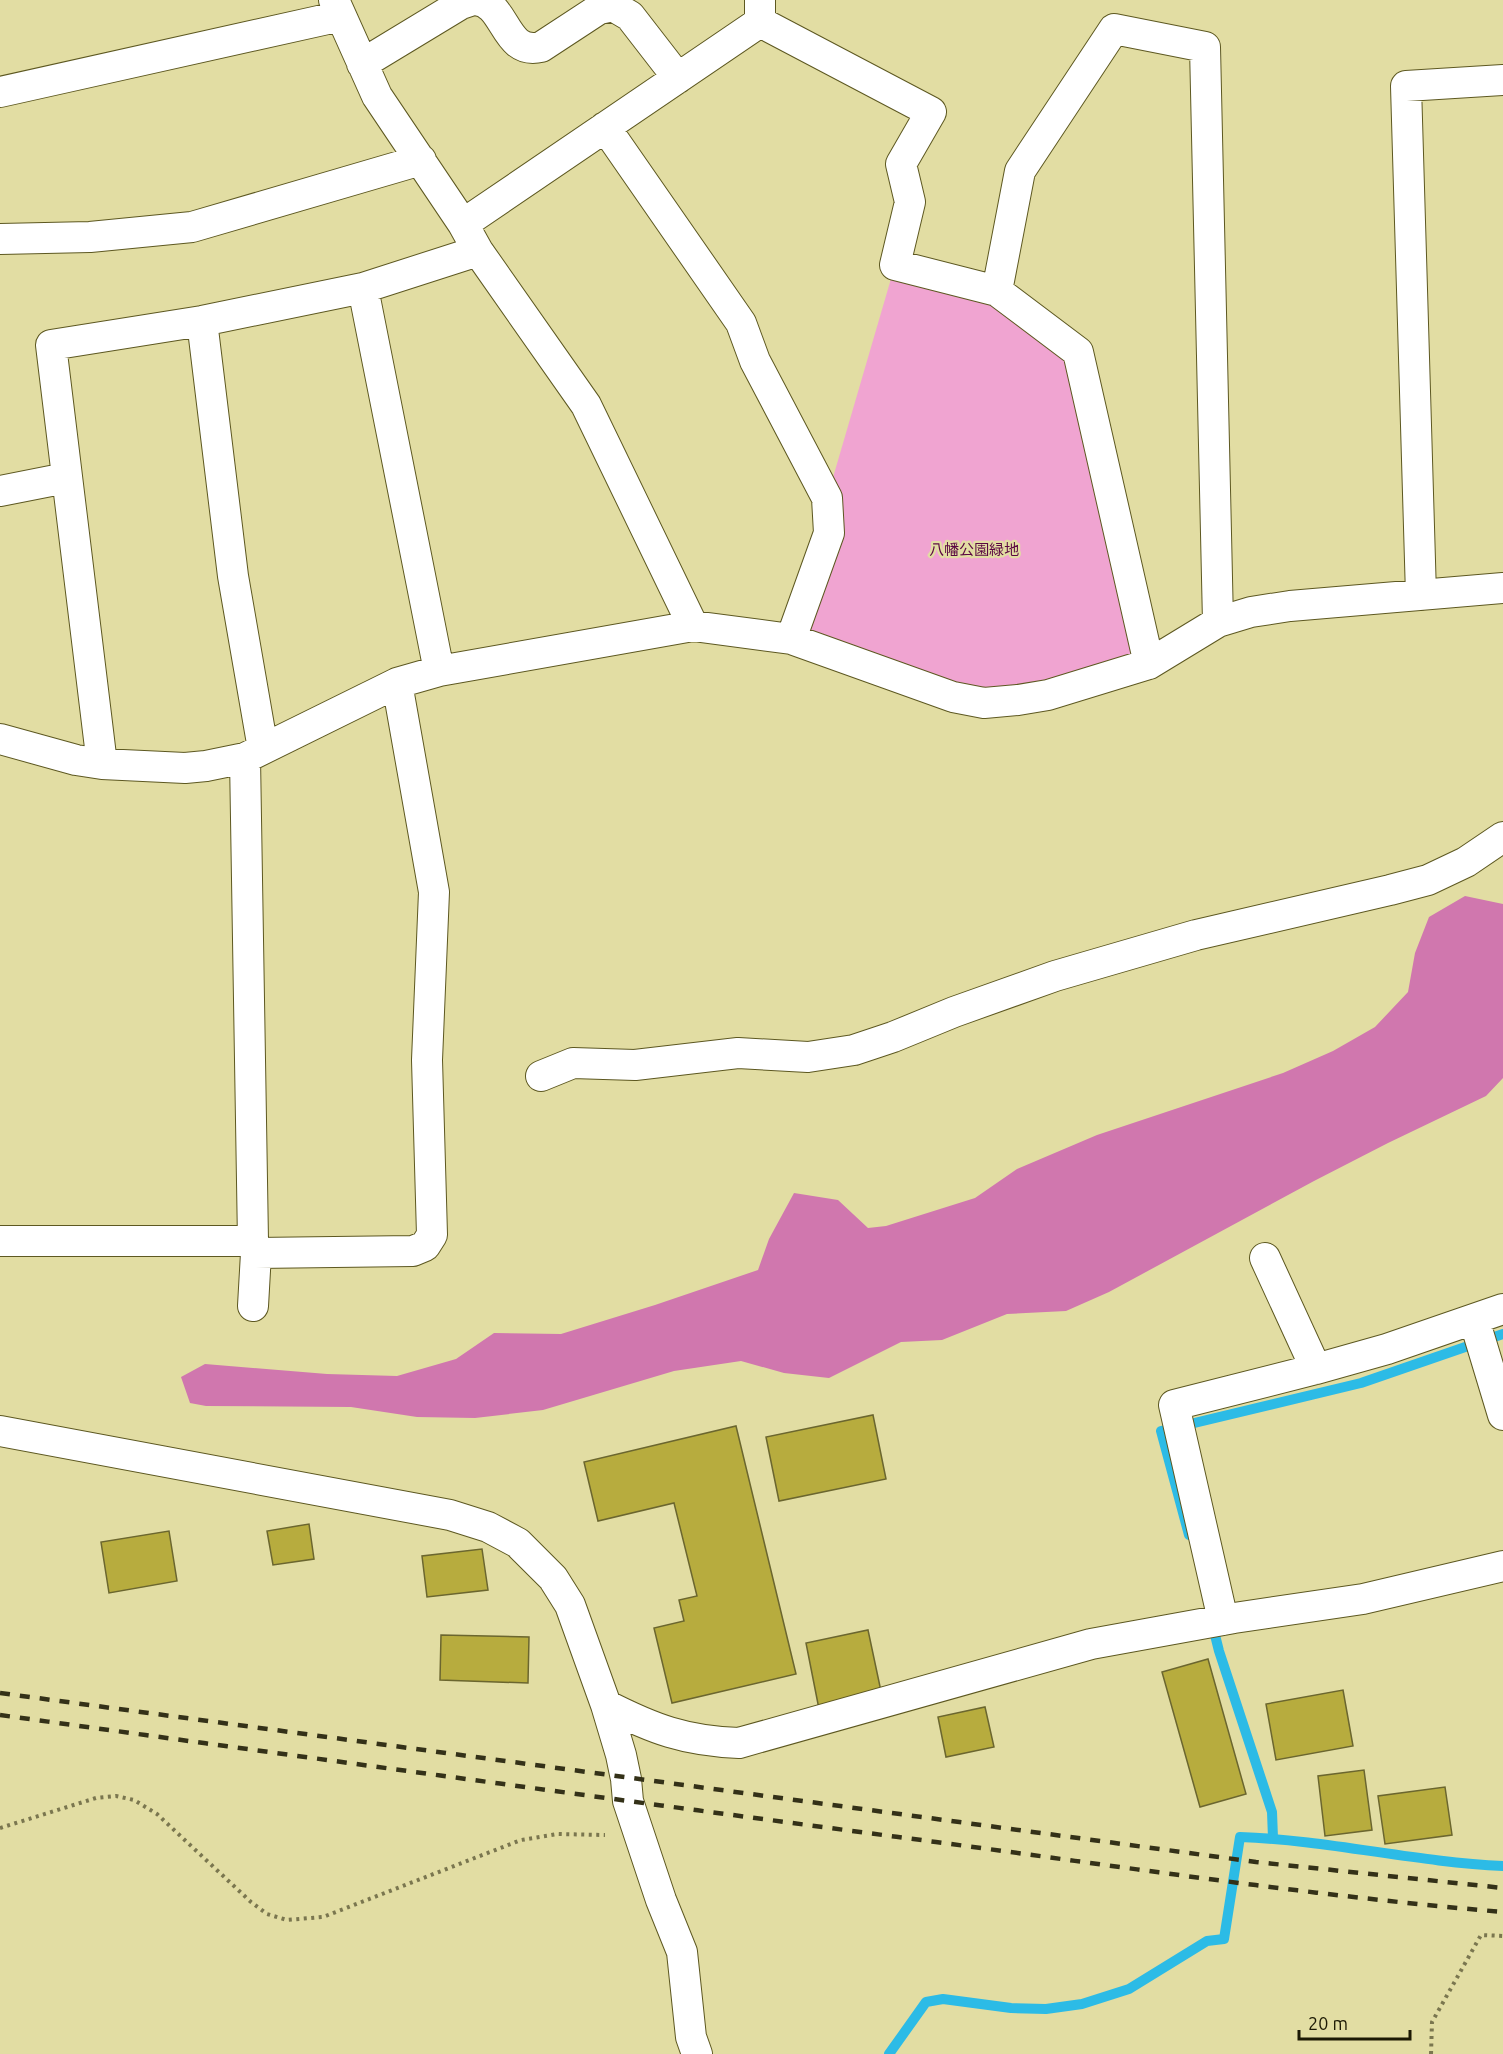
<svg xmlns="http://www.w3.org/2000/svg" width="1503" height="2054" font-family="Ubuntu,'Noto Sans JP',sans-serif">
  <style>
    .green { fill: #f0a4d1 }
    .forest { fill: #d077ae }
    .lines { fill: none; stroke-linecap: round; stroke-linejoin: round }
    .stream { stroke: #2cbbe6; stroke-width: 10 }
    .building { fill: #b7ac3e; stroke: #6b662f; stroke-width: 1.5 }
    .minor-casing { stroke: #5d5821; stroke-width: 32 }
    .path { stroke: #7a764f; stroke-width: 4; stroke-dasharray: 3 4.5; stroke-linecap: butt }
    .minor { stroke: #fff; stroke-width: 30 }
    .rail { stroke: #343118; stroke-width: 4.5; stroke-dasharray: 10 10; stroke-linecap: butt }
    .labels { text-anchor: middle; stroke-width: 4.5; stroke-linejoin: round; paint-order: stroke }
    .park-label { font-size: 15px; fill: #5b0843; stroke: #e2dda3 }
  </style>
  <rect width="100%" height="100%" fill="#e2dda3"/>
  <path class="green" d="M895,265L997,291L1078,352L1149,664L1018,700L791,639L827,498Z"/>
  <path class="forest" d="M1465,896L1503,904V1078L1486,1096L1388,1143L1314,1181L1109,1292L1066,1311L1007,1314L942,1340L901,1342L829,1378L784,1373L741,1361L674,1371L543,1410L475,1418L417,1417L351,1407L206,1406L190,1403L181,1377L205,1364L327,1374L397,1376L456,1359L494,1333L561,1334L655,1305L758,1270L769,1239L794,1193L838,1200L868,1228L886,1226L975,1198L1017,1169L1097,1135L1283,1073L1333,1051L1375,1027L1408,992L1415,953L1429,917Z"/>
  <g class="lines">
    <path class="stream" d="M1189,1535L1161,1431L1361,1383L1503,1334
      M1212,1623L1219,1651L1272,1812L1273,1838
      M889,2054L926,2002L943,1999L1011,2008L1046,2009L1082,2004L1129,1989L1207,1941L1224,1939L1240,1837C1328,1840 1415,1862 1503,1866"/>
  </g>
  <path class="building" d="M873,1415L886,1479L779,1501L766,1437Z
    M736,1426L796,1674L672,1703L654,1628L684,1621L679,1600L697,1596L674,1503L598,1521L584,1462Z
    M309,1524L314,1559L273,1565L267,1531Z
    M169,1531L177,1581L109,1593L101,1542Z
    M482,1549L488,1590L427,1597L422,1556Z
    M868,1630L882,1696L819,1709L806,1643Z
    M441,1635L529,1637L528,1683L440,1680Z
    M1208,1659L1246,1794L1200,1807L1162,1672Z
    M1343,1690L1353,1746L1276,1760L1266,1704Z
    M985,1707L994,1747L946,1757L938,1717Z
    M1364,1770L1372,1830L1325,1836L1318,1776Z
    M1445,1787L1452,1835L1385,1844L1378,1796Z"/>
  <g class="lines">
    <defs>
      <path id="minor" d="M334,0L377,96L463,224L478,251L586,405L693,626
        M475,0C507,2 503,56 541,47L599,9L613,6L630,16L678,78
        M760,22L931,112L901,164L910,202L895,265L997,291L1078,352L1149,664
        M362,64L461,4L473,0
        M0,92L341,16
        M605,127L741,323L755,361L827,498L829,533L791,639
        M463,224L760,22V0
        M0,239L90,237L192,227L421,160
        M363,288L439,671
        M997,291L1020,171L1114,29L1205,47L1218,622
        M202,321L233,576L263,749
        M0,491L66,478
        M1421,595L1406,86L1503,80
        M0,739L76,760L102,764L185,768L206,766L245,758L397,683L439,671L693,626L791,639L953,697L984,703L1018,700L1048,695L1149,664L1218,622L1251,612L1290,606L1503,588
        M245,758L253,1241L256,1253L253,1306
        M102,764L51,345L202,321L363,288L478,251
        M541,1076L573,1063L635,1065L738,1053L808,1057L854,1050L893,1037L954,1012L1055,976L1196,935L1390,890L1428,880L1466,862L1503,837
        M0,1241H253
        M256,1253L413,1251L425,1246L432,1235L427,1060L434,892L397,683
        M1265,1258L1316,1369
        M1474,1319L1503,1415
        M0,1431L450,1515L488,1527L518,1543L553,1578L570,1605L606,1705L621,1755L626,1779L628,1801L661,1900L682,1952L691,2037L697,2054
        M1223,1620L1174,1405L1316,1369L1387,1349L1503,1309
        M606,1705C653,1729 685,1741 739,1743L1091,1644L1234,1618L1363,1599L1503,1566"/>
    </defs>
    <use href="#minor" class="minor-casing"/>
    <path class="path" d="M0,1828L96,1798L116,1796L134,1800L157,1814L251,1902L267,1914L287,1920L323,1917L521,1840L558,1834L605,1835
      M1431,2054L1432,2022L1481,1935L1503,1936"/>
    <use href="#minor" class="minor"/>
    <path class="rail" d="M0,1693L1256,1862L1503,1888
      M0,1715C312,1758 624,1801 936,1842C1125,1867 1313,1896 1503,1912"/>
  </g>
  <g class="labels">
    <g class="park-label">
      <text x="974" y="555">八幡公園緑地</text>
    </g>
  </g>
  <path d="M1299 2030v9h111v-9" fill="none" stroke="#1c1904" stroke-width="3"/>
  <text x="1308" y="2030" font-size="18" fill="#1c1904" stroke="#e2dda3" stroke-width="4.5" paint-order="stroke">20 m</text>
</svg>
